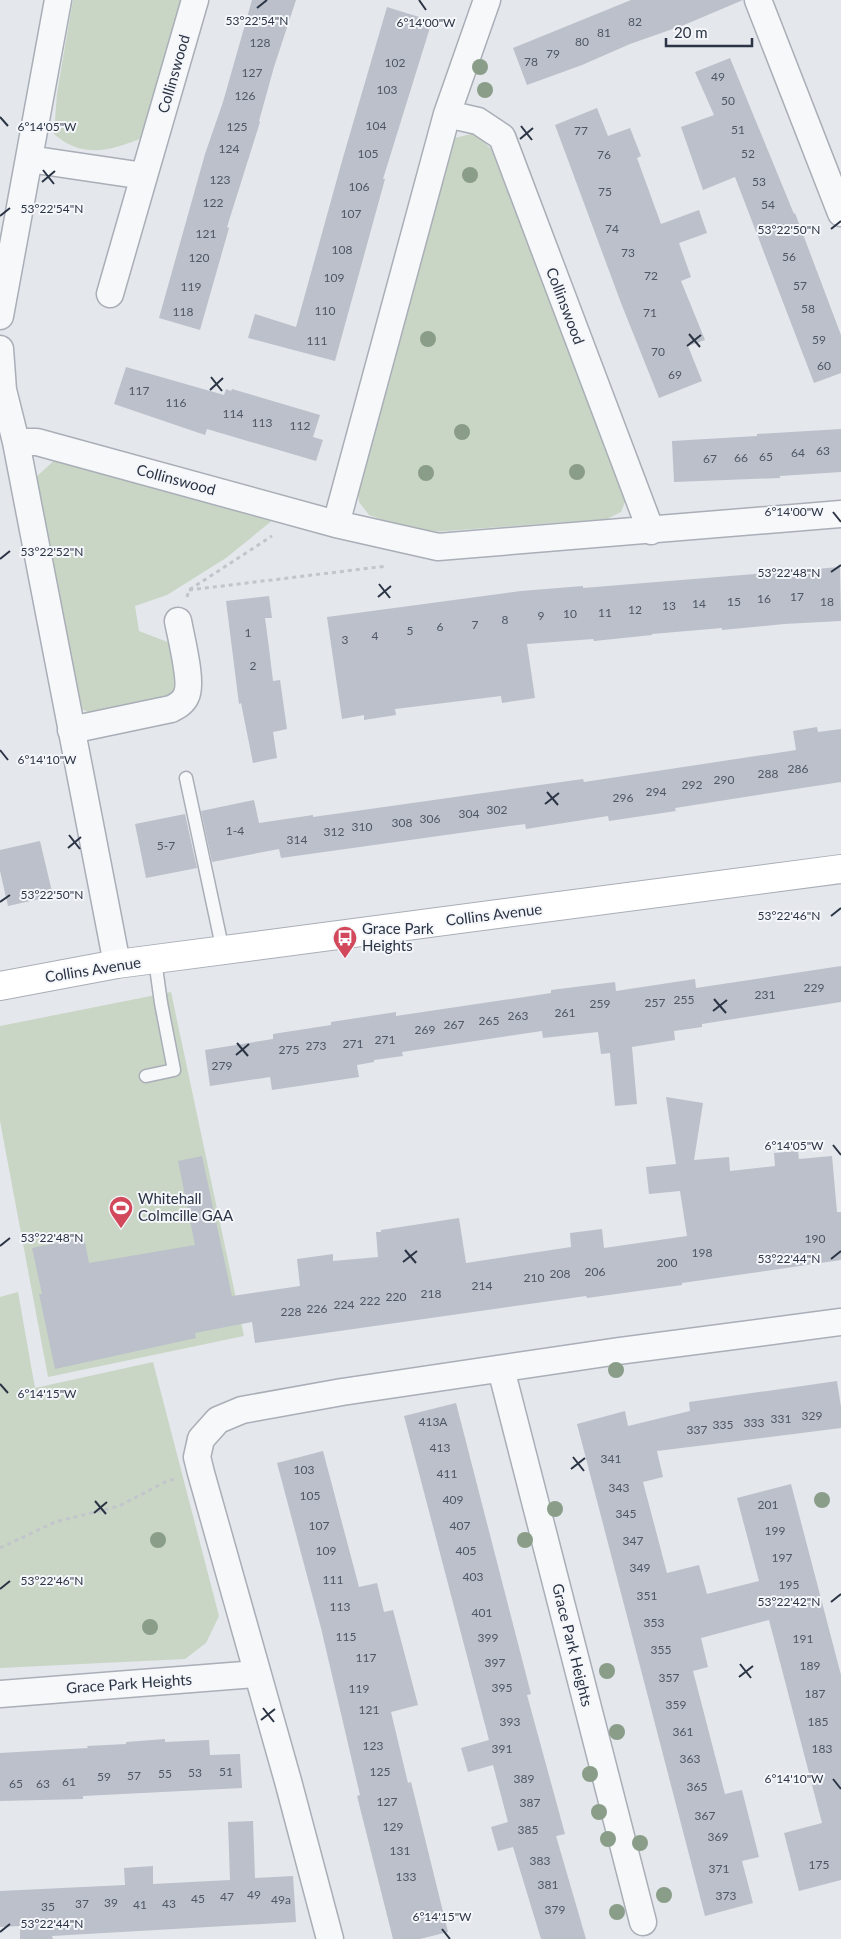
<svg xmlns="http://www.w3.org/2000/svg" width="841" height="1939" font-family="Lato,sans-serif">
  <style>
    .park { fill: #c9d6c5 }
    .building { fill: #bbc0ca }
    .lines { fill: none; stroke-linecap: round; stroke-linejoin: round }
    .service-casing { stroke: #a9aeb7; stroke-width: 15 }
    .minor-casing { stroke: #a9aeb7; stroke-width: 29 }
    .secondary-casing { stroke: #a9aeb7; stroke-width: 30 }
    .path { stroke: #c2c5cb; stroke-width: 3; stroke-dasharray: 4 4; stroke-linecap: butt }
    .service { stroke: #f7f8fa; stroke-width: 12 }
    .minor { stroke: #f7f8fa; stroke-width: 26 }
    .secondary { stroke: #fff; stroke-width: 28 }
    .tree { fill: #899d89 }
    .ticks { fill: none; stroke: #2b3445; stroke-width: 2 }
    .labels { text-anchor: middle; stroke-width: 4; stroke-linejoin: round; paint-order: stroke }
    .number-label { font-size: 12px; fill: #4f5766 }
    .street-label { font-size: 15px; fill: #2b3445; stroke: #f4f6f9 }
    .poi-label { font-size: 15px; fill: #2b3445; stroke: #f4f6f9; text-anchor: start }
    .ticks-label { font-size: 12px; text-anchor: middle; fill: #2b3445; stroke: #f4f6f9; stroke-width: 4; stroke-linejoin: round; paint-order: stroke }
  </style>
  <rect width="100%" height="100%" fill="#e4e7ec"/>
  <path class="park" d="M73,0H183L145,137C112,150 83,160 54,134L57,93Z
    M475,133L491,149L627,497L621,512L607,519L433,532L400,526L369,515L359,502L358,491L450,152L455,138Z
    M57,458L274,519L226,558L167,595L135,606L139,631L178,646L177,694L97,717L82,709L36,477Z
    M171,992L244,1336L48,1377L0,1121V1026Z
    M18,1292L35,1388L153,1362L219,1616L206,1643L185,1659L0,1668V1297Z"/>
  <path class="building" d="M252,0H296L274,67L259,121L260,122L227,227L229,228L200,330L159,318L205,154L223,102Z
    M631,0H743L684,25L630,44L582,65L527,85L513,48Z
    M387,7L432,21L383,179H385L335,361L248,338L255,314L296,327L342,161Z
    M730,58L794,214L795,213L841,335V373L814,383L735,177L703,190L681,127L714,115L695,72Z
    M597,108L608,136L630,128L641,156L637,158L661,224L699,210L707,233L679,243L691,277L681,281L705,340L688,346L702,381L659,398L621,303L555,125Z
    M126,367L224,395L226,389L231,391L232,389L320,415L313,437L323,440L316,461L207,429L205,435L114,404Z
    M841,429V472L780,476V478L674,482L672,441L757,436V434Z
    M840,567L841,621L784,624L722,630V628L652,634V635L594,641L593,639L527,644L535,698L502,703L501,696L395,709L396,715L364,720V715L342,719L327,617L521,591L583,586V588Z
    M269,596L272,618H265L269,648L273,681L280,680L287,729L273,732L277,758L253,763L241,703L239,704L226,601Z
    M817,727L818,732L841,729V782L675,808L676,811L609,821L608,816L526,829L525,824L281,858L279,849L212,862L201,811L254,800L259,823L313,815V817L583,779L584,782L796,750L793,731Z
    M185,814L197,868L146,878L135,824Z
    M40,841L53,896L8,906L0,871V850Z
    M841,966V1002L702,1024V1027L674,1031L675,1040L632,1047L637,1104L615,1106L610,1053L601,1054L598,1032L543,1038L542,1031L402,1052L403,1056L374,1060V1062L357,1065L359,1077L272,1090L270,1077L210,1086L205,1050L273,1039V1034L331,1025V1022L396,1012V1016L551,993V990L615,982L616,991L695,979L696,988Z
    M666,1097L703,1103L694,1160L729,1157L730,1171L775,1166L774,1153L798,1151L799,1159L832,1156L837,1212H841V1260L682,1283V1285L587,1298L586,1296L255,1343L252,1322L195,1333L196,1338L55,1369L39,1294H42L32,1248L84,1237L89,1263L195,1245L178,1161L202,1156L232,1296L300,1286L297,1259L333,1254V1261L378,1257L376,1232H381V1230L459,1218L466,1263L571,1247L570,1233L602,1229L604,1248L687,1236L680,1191L649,1194L646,1167L676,1164Z
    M837,1381L841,1407V1428L657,1451L663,1477L643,1482L667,1573L699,1565L707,1594L759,1581L737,1498L791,1484L841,1675V1880L799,1891L784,1833L822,1823L769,1620L701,1638L708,1667L693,1671L725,1794L742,1790L759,1857L742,1861L753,1903L705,1916L577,1424L625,1411L628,1426L690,1411L689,1402Z
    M456,1403L531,1694L527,1695L565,1834L556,1836L586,1939H541L513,1847L498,1851L491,1827L508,1822L493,1765L468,1772L461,1748L489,1740L404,1416Z
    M323,1451L359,1587L377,1583L384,1612L393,1610L418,1705L391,1712L408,1783L411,1782L448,1932L420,1939H393L357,1796L360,1795L321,1628L277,1463Z
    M165,1739V1742L209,1740L210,1755L240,1754L242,1788L83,1796V1799L0,1801V1753L88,1748L87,1746L126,1744V1742Z
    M253,1821L255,1878L293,1876L296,1922L52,1936L53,1939H20V1926L0,1927V1891L125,1885L124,1868L153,1866V1884L230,1880L228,1822Z"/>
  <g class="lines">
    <defs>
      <path id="service" d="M186,778L223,951
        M146,1076L174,1070L161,1003L155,960"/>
      <path id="minor" d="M758,0L841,213
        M447,114L478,121L502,137L651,531
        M29,159L144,176L195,0
        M110,294L144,176
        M0,316L58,0
        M0,349L3,390L16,442L117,964
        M16,442H37L336,524L438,547L841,514
        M336,524L447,114L487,0
        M71,730L171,709C177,706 183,703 186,696C193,684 181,637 178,621
        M501,1369L643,1922
        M0,1694L257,1674
        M330,1939L288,1781L201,1473L197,1457L201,1439L218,1420L242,1410L342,1392L619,1351L841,1322"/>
      <path id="secondary" d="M0,986L117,964L841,869"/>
    </defs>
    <use href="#service" class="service-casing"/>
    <use href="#minor" class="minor-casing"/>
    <use href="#secondary" class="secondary-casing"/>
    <path class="path" d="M189,590L387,566
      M187,597L189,590L272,536
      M0,1548L55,1522L119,1506L167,1481L175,1479"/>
    <use href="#service" class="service"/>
    <use href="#minor" class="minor"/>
    <use href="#secondary" class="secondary"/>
  </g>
  <g class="tree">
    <circle cx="480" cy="67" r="8"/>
    <circle cx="485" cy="90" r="8"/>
    <circle cx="470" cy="175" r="8"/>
    <circle cx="428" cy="339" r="8"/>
    <circle cx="462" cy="432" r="8"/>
    <circle cx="577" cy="472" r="8"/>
    <circle cx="426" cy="473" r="8"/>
    <circle cx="616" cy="1370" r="8"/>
    <circle cx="822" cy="1500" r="8"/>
    <circle cx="555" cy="1509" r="8"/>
    <circle cx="158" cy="1540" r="8"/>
    <circle cx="525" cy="1540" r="8"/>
    <circle cx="150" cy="1627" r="8"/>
    <circle cx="607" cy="1671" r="8"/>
    <circle cx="617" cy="1732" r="8"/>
    <circle cx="590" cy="1774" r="8"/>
    <circle cx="599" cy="1812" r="8"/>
    <circle cx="608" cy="1839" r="8"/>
    <circle cx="640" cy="1843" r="8"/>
    <circle cx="664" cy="1895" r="8"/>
    <circle cx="617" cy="1912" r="8"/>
  </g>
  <path class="ticks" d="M419,0L426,10M257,8L267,0M0,117L8,126M521,126L532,140M520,139L533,128M43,170L54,184M42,182L55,171M0,216L10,208M831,229L841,221M689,334L700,347M687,346L701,335M211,377L222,391M210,390L223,378M833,512L841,522M0,559L10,551M831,572L841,565M379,584L390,598M378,597L391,586M0,750L8,760M547,792L558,805M545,804L559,793M69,835L80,849M68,848L81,837M0,902L10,895M831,916L841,908M714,999L726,1013M713,1011L727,1000M237,1043L248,1056M236,1055L249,1044M833,1145L841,1155M0,1246L10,1238M405,1250L416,1263M831,1259L841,1251M403,1262L417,1251M0,1384L8,1393M573,1457L584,1471M571,1469L585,1458M95,1501L106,1514M94,1513L107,1502M0,1589L10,1581M831,1602L841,1594M740,1664L751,1678M739,1677L753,1666M263,1708L274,1722M261,1720L275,1709M833,1779L841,1789M442,1929L450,1939M0,1932L10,1924"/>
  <defs>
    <symbol id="bus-pin" viewBox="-11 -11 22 30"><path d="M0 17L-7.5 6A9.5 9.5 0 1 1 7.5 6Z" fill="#d1495b" stroke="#f4f6f9"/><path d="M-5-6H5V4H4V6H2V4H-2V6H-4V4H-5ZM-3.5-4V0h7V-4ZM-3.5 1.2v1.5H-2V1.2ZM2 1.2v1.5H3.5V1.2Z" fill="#fff"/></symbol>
    <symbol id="stadium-pin" viewBox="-11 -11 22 30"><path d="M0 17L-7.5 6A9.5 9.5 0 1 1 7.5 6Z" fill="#d1495b" stroke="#f4f6f9"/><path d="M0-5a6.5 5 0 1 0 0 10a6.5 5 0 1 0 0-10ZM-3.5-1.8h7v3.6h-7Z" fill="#fff"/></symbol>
  </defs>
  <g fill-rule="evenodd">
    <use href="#bus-pin" x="331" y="924" width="28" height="38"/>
    <use href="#stadium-pin" x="107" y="1194" width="28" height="38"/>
  </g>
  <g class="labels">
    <g class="number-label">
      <text x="635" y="26">82</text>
      <text x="604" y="37">81</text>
      <text x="582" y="46">80</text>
      <text x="260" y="47">128</text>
      <text x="553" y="58">79</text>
      <text x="531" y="66">78</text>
      <text x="395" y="67">102</text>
      <text x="252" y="77">127</text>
      <text x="718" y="81">49</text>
      <text x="387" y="94">103</text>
      <text x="245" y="100">126</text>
      <text x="728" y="105">50</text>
      <text x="376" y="130">104</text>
      <text x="237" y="131">125</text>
      <text x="738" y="134">51</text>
      <text x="581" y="135">77</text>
      <text x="229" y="153">124</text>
      <text x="368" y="158">105</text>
      <text x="748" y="158">52</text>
      <text x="604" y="159">76</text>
      <text x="220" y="184">123</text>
      <text x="759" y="186">53</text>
      <text x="359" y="191">106</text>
      <text x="605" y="196">75</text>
      <text x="213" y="207">122</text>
      <text x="768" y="209">54</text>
      <text x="351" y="218">107</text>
      <text x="612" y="233">74</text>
      <text x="206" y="238">121</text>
      <text x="342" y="254">108</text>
      <text x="628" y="257">73</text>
      <text x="789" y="261">56</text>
      <text x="199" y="262">120</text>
      <text x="651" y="280">72</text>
      <text x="334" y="282">109</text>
      <text x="800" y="290">57</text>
      <text x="191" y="291">119</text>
      <text x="808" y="313">58</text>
      <text x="325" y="315">110</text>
      <text x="183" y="316">118</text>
      <text x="650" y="317">71</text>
      <text x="819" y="344">59</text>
      <text x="317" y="345">111</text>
      <text x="658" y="356">70</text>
      <text x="824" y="370">60</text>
      <text x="675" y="379">69</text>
      <text x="139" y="395">117</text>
      <text x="176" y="407">116</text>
      <text x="233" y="418">114</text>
      <text x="262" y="427">113</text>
      <text x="300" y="430">112</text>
      <text x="823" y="455">63</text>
      <text x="798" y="457">64</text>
      <text x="766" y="461">65</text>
      <text x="741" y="462">66</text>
      <text x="710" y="463">67</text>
      <text x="797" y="601">17</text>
      <text x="764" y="603">16</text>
      <text x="734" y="606">15</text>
      <text x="827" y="606">18</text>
      <text x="699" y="608">14</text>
      <text x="669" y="610">13</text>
      <text x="635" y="614">12</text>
      <text x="605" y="617">11</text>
      <text x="570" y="618">10</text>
      <text x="541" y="620">9</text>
      <text x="505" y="624">8</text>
      <text x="475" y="629">7</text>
      <text x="440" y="631">6</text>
      <text x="410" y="635">5</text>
      <text x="248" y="637">1</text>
      <text x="375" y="640">4</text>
      <text x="345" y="644">3</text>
      <text x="253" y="670">2</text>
      <text x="798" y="773">286</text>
      <text x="768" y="778">288</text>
      <text x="724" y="784">290</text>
      <text x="692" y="789">292</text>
      <text x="656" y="796">294</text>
      <text x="623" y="802">296</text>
      <text x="497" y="814">302</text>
      <text x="469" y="818">304</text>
      <text x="430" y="823">306</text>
      <text x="402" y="827">308</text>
      <text x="362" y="831">310</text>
      <text x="235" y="835">1-4</text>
      <text x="334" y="836">312</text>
      <text x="297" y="844">314</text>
      <text x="166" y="850">5-7</text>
      <text x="814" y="992">229</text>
      <text x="765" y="999">231</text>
      <text x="684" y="1004">255</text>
      <text x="655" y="1007">257</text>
      <text x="600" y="1008">259</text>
      <text x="565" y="1017">261</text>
      <text x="518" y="1020">263</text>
      <text x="489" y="1025">265</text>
      <text x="454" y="1029">267</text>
      <text x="425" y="1034">269</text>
      <text x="385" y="1044">271</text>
      <text x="353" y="1048">271</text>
      <text x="316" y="1050">273</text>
      <text x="289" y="1054">275</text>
      <text x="222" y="1070">279</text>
      <text x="815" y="1243">190</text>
      <text x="702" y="1257">198</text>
      <text x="667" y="1267">200</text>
      <text x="595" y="1276">206</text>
      <text x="560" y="1278">208</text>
      <text x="534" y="1282">210</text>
      <text x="482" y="1290">214</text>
      <text x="431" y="1298">218</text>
      <text x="396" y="1301">220</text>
      <text x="370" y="1305">222</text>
      <text x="344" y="1309">224</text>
      <text x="317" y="1313">226</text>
      <text x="291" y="1316">228</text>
      <text x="812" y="1420">329</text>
      <text x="781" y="1423">331</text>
      <text x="433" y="1426">413A</text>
      <text x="754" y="1427">333</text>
      <text x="723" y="1429">335</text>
      <text x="697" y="1434">337</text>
      <text x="440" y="1452">413</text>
      <text x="611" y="1463">341</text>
      <text x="304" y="1474">103</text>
      <text x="447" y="1478">411</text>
      <text x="619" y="1492">343</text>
      <text x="310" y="1500">105</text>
      <text x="453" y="1504">409</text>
      <text x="768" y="1509">201</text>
      <text x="626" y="1518">345</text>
      <text x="319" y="1530">107</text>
      <text x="460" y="1530">407</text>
      <text x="775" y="1535">199</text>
      <text x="633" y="1545">347</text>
      <text x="326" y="1555">109</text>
      <text x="466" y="1555">405</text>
      <text x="782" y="1562">197</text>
      <text x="640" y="1572">349</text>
      <text x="473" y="1581">403</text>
      <text x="333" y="1584">111</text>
      <text x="789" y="1589">195</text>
      <text x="647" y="1600">351</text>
      <text x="340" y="1611">113</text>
      <text x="482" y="1617">401</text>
      <text x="654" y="1627">353</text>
      <text x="346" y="1641">115</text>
      <text x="488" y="1642">399</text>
      <text x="803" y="1643">191</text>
      <text x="661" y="1654">355</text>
      <text x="366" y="1662">117</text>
      <text x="495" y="1667">397</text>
      <text x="810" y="1670">189</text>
      <text x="669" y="1682">357</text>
      <text x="502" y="1692">395</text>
      <text x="359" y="1693">119</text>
      <text x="815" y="1698">187</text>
      <text x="676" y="1709">359</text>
      <text x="369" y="1714">121</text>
      <text x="510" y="1726">393</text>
      <text x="818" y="1726">185</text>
      <text x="683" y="1736">361</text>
      <text x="373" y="1750">123</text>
      <text x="502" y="1753">391</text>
      <text x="822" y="1753">183</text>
      <text x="690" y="1763">363</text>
      <text x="226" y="1776">51</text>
      <text x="380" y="1776">125</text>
      <text x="195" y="1777">53</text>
      <text x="165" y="1778">55</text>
      <text x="134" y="1780">57</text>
      <text x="104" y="1781">59</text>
      <text x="524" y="1783">389</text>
      <text x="69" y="1786">61</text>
      <text x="16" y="1788">65</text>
      <text x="43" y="1788">63</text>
      <text x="697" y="1791">365</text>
      <text x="387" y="1806">127</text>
      <text x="530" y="1807">387</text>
      <text x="705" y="1820">367</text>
      <text x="393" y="1831">129</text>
      <text x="528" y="1834">385</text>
      <text x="718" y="1841">369</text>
      <text x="400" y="1855">131</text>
      <text x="540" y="1865">383</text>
      <text x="819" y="1869">175</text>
      <text x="719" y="1873">371</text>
      <text x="406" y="1881">133</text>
      <text x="548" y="1889">381</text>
      <text x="254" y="1899">49</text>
      <text x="726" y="1900">373</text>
      <text x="227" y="1901">47</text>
      <text x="198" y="1903">45</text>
      <text x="281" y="1904">49a</text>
      <text x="111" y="1907">39</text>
      <text x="82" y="1908">37</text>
      <text x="169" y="1908">43</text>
      <text x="140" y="1909">41</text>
      <text x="48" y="1911">35</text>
      <text x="555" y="1914">379</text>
    </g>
    <g class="street-label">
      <text transform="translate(174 74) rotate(-74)" y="5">Collinswood</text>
      <text transform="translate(565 306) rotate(69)" y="5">Collinswood</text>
      <text transform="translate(176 480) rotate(15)" y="5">Collinswood</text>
      <text transform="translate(494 915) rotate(-7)" y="5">Collins Avenue</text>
      <text transform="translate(93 970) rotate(-9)" y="5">Collins Avenue</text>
      <text transform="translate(572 1645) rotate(76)" y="5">Grace Park Heights</text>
      <text transform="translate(129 1684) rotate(-4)" y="5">Grace Park Heights</text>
    </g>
    <g class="poi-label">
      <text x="362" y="934">Grace Park<tspan x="362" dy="17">Heights</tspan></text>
      <text x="138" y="1204">Whitehall<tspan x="138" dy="17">Colmcille GAA</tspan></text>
    </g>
  </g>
  <g class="ticks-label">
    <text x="257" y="25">53°22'54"N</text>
    <text x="426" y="27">6°14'00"W</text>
    <text x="47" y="131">6°14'05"W</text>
    <text x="52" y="213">53°22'54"N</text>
    <text x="789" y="234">53°22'50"N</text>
    <text x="794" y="516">6°14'00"W</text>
    <text x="52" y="556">53°22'52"N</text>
    <text x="789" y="577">53°22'48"N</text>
    <text x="47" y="764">6°14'10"W</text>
    <text x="52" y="899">53°22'50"N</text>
    <text x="789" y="920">53°22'46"N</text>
    <text x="794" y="1150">6°14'05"W</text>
    <text x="52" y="1242">53°22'48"N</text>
    <text x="789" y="1263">53°22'44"N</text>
    <text x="47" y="1398">6°14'15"W</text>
    <text x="52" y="1585">53°22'46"N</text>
    <text x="789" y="1606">53°22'42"N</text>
    <text x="794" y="1783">6°14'10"W</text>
    <text x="442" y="1921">6°14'15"W</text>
    <text x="52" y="1928">53°22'44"N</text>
  </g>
  <path d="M666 38v8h86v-8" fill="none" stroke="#2b3445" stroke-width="2.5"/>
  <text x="674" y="38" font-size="15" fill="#2b3445" stroke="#f4f6f9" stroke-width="4" paint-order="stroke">20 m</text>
</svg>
